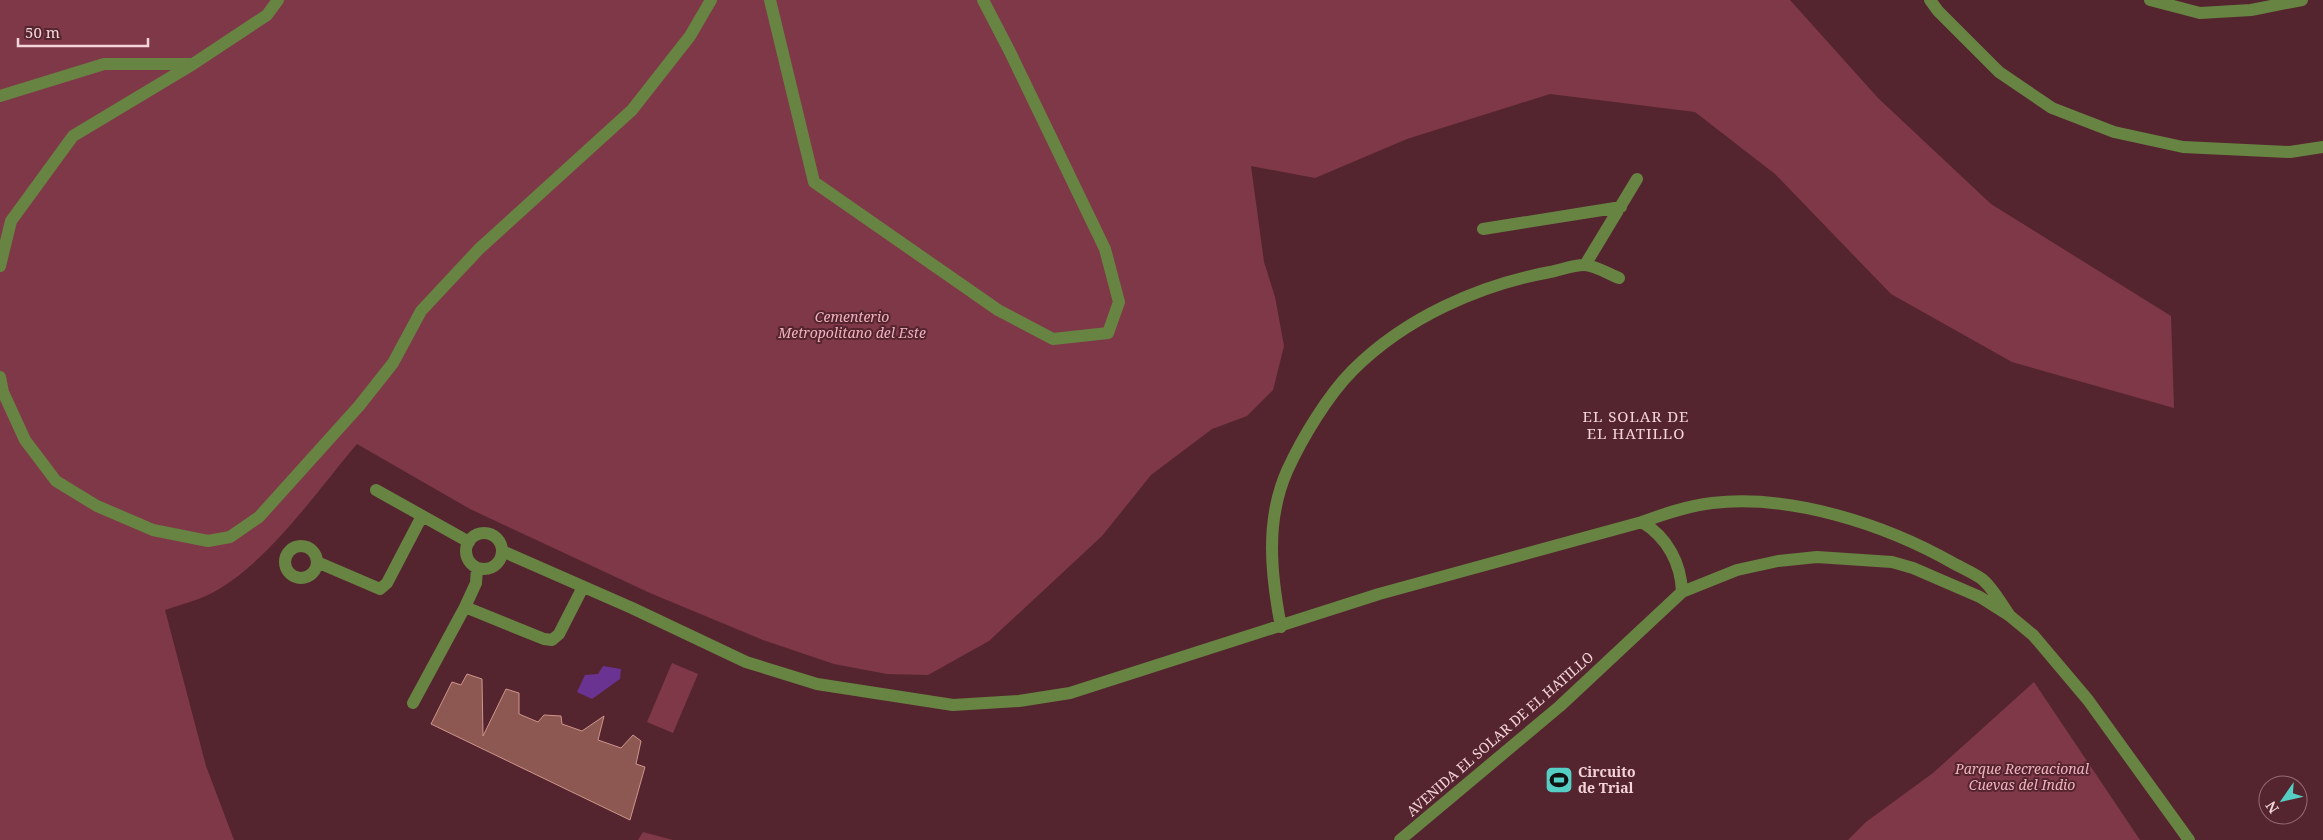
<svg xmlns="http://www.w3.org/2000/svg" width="2323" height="840" font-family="'Noto Serif',serif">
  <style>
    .green { fill: #7f3847 }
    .water { fill: #6a3291 }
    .building { fill: #8d5851; stroke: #cf958c }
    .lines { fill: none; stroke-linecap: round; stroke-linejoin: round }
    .minor { stroke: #688443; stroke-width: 12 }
    .labels { text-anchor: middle; stroke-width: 4; stroke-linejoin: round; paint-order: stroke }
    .park-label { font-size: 14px; font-style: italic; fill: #f0b2bc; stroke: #55252f }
    .street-label { font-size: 14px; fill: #f4d4d9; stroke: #55252f }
    .poi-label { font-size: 14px; font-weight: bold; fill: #f4d4d9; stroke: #55252f; text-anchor: start }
    .neighbourhood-label { font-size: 15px; letter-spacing: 1px; fill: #f4d4d9; stroke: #55252f }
  </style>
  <rect width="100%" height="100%" fill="#55252f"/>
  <path class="green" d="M0,0H1790L1878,98L1991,204L2171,316L2174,408L2012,362L1891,294L1775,174L1695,112L1550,94L1407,139L1315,178L1251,166L1264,262L1275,297L1284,346L1273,390L1247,416L1212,429L1151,475L1102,536L989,641L928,675L887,674L834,664L763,640L650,593L470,509L357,444C317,491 271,558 219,589C203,599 183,604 165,610L206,766L234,840H0Z
    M672,663L698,674L673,733L647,722Z
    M2034,682L2140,840H1848L1866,822L1933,773Z
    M643,832L673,840H638Z"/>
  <path class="water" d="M603,666L621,669L620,679L592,699L577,692L585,675L598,674Z"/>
  <path class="building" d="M467,674L482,679L483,736L506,689L519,693V714L538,722L544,715L561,716L562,724L582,731L604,716L598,740L621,748L633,735L641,741L636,764L645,767L630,820L431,724L452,682L461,685Z"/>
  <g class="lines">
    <path class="minor" d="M770,0L814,182L998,310L1053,339L1108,333L1119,302L1105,249L1010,52L983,0
      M1930,0L1938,11L1999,72L2052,108L2114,132L2183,147L2290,152L2323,147
      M2150,0L2200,13L2251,10L2302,0
      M0,96L104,64H193
      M1483,229L1621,207
      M1585,265L1637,179
      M0,266L11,221L73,136L193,64L267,15L278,0
      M0,377L3,392
      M0,391L3,392L25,440L56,481L97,506L153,530L208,541L230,537L259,517L359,406L393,363L421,311L479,249L632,110L690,36L711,0
      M376,490L469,542
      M1642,522C1667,537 1681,563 1682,592
      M466 551a18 18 0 1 1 36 0a18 18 0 1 1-36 0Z
      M285 562a16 16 0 1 1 32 0a16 16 0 1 1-32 0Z
      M502,551L632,608L746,662L817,684L953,705L1019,701L1070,693L1379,594L1642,522C1664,514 1687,506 1712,503C1791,494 1884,524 1953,563C1962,568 1974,573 1982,579C1993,588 2002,605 2010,616
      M317,562L380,589L387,583L422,516
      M465,607L544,639L552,640L559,634L583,587
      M1281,627C1271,575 1265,521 1287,471C1302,438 1328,395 1353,370C1405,318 1479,285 1550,272C1561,270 1573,265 1584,265C1594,265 1609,274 1619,278
      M413,703L465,607L476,583L477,568
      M1400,840L1560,706L1682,592L1737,570L1778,561L1817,557L1892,562L1913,568L1980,597L2010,616L2033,635L2088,700L2189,840"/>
  </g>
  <defs>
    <symbol id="stadium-square" viewBox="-11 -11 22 22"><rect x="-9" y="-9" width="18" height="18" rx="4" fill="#55cec4" stroke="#55252f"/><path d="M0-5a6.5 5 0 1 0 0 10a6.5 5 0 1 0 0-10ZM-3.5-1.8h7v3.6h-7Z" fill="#111"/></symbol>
  </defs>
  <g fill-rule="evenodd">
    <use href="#stadium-square" x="1543" y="764" width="32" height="32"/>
  </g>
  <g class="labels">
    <g class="park-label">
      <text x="852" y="322">Cementerio<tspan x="852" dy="16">Metropolitano del Este</tspan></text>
      <text x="2022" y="774">Parque Recreacional<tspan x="2022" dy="16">Cuevas del Indio</tspan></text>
    </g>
    <g class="street-label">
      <text transform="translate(1500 734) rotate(-41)" y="5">AVENIDA EL SOLAR DE EL HATILLO</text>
    </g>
    <g class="poi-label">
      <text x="1578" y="777">Circuito<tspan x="1578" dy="16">de Trial</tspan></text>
    </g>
    <g class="neighbourhood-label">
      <text x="1636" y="422">EL SOLAR DE<tspan x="1636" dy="17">EL HATILLO</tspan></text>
    </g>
  </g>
  <g transform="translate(2283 800) rotate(236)"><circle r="24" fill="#55252f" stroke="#956b73"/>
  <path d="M0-4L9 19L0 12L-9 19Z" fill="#55cec4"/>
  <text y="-8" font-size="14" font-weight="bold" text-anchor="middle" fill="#f4d4d9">N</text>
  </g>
  <path d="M18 38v8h130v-8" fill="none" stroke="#f4d4d9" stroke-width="2.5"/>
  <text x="25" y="38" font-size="15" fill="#f4d4d9" stroke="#55252f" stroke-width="4" paint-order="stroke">50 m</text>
</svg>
